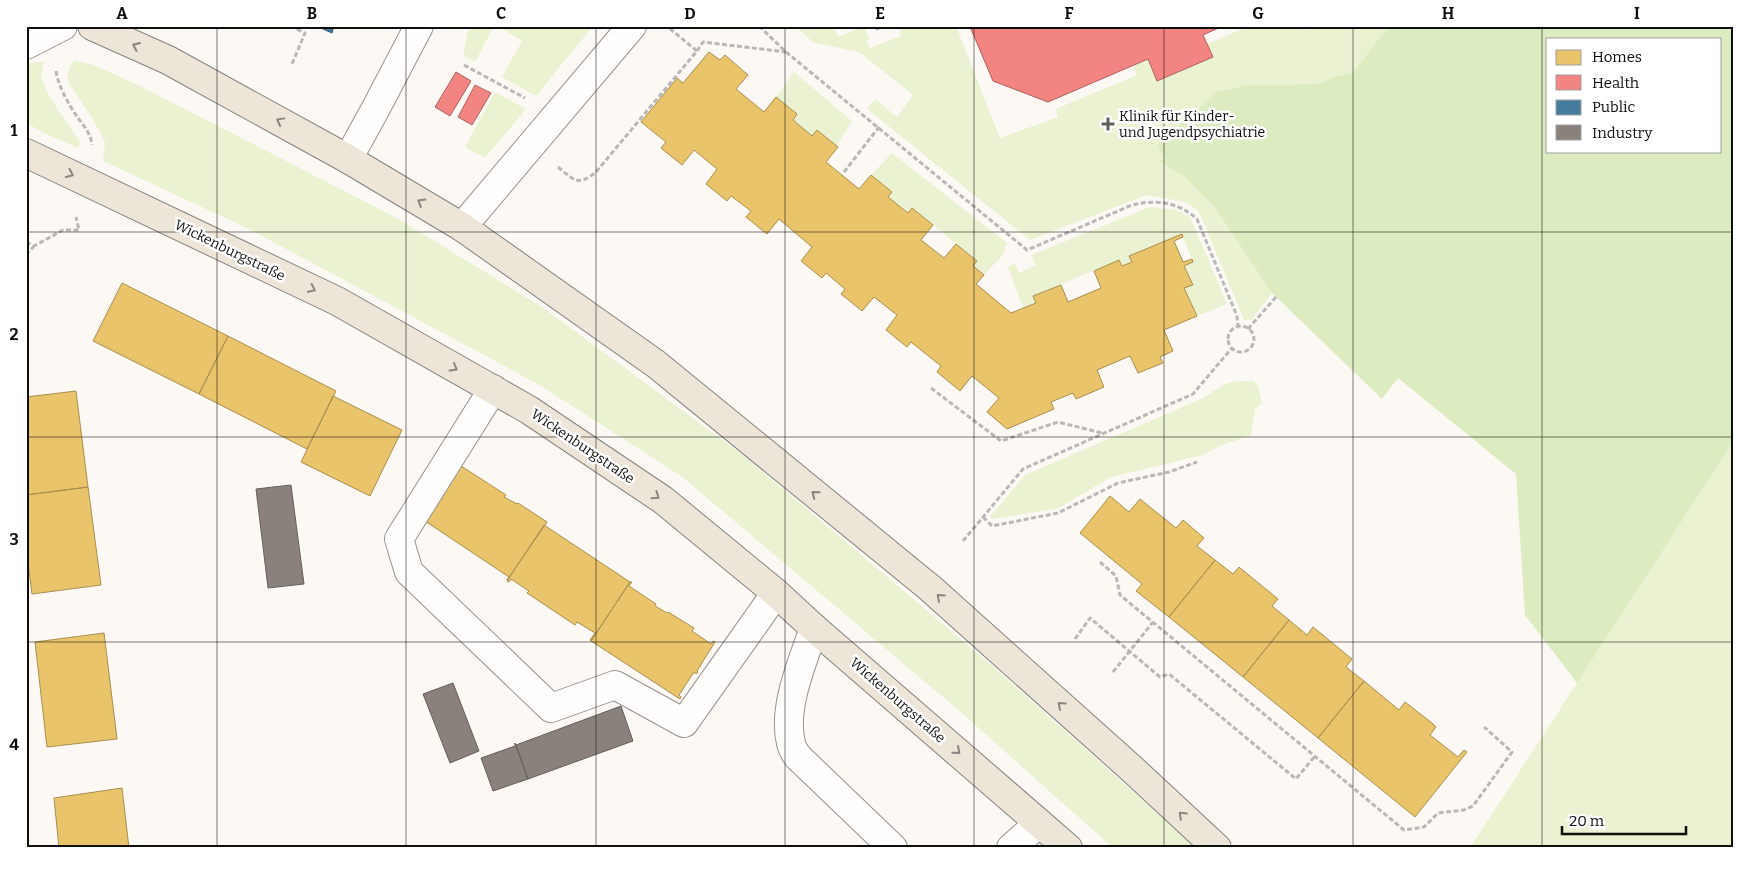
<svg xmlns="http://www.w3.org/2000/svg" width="1759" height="874" font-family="Bitter,serif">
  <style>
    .green { fill: #eaf2d2 }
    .forest { fill: #dcebc0; fill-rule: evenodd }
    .homes { fill: #e9c46a; stroke: #a88e4f }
    .health { fill: #f28482; stroke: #ae6160 }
    .public { fill: #457b9d; stroke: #355b72 }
    .industry { fill: #8a817c; stroke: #655f5b }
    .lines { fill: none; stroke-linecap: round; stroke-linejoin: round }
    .minor-casing { stroke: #969492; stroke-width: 30 }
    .major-casing { stroke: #83827f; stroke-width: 30 }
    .path { stroke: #b9b8b8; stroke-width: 3; stroke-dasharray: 5 2.5; stroke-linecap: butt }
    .minor { stroke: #fffefd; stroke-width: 28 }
    .major { stroke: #eee5d9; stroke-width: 28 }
    .oneway { stroke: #8a857e }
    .grid { fill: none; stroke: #0f0f0f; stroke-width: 1; stroke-opacity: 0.55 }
    .poi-dot { fill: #62615f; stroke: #fff; stroke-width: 2 }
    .labels { text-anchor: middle; stroke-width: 5; stroke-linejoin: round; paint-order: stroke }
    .poi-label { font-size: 14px; fill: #0f0f0f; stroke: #fff; text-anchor: start }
    .street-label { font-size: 14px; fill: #0f0f0f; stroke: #fff }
    .neatline { fill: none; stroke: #0f0f0f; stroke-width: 2 }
    .grid-label { font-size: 16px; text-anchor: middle; font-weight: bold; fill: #0f0f0f }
  </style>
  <rect width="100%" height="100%" fill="#fcf9f4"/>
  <path class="green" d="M474,26H494L475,62L463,55L468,31Z
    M498,26H593L536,96L502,77L522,41Z
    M795,26H833L838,37L864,26L870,40L866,41L870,48L901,36L899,28L902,26H956L1000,138L1058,117L1056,109L1137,75L1133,66L1148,59L1157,81L1212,57L1207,44L1250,26H1303L1305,30L1317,26H1387L1385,31L1354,73L1333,77L1319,84L1247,85L1165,159H1159L1184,176L1216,209L1272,293L1252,320H1244L1200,214L1195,208L1185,202L1147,195L1030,240L867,109L875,99L897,117L913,95L859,52L814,43Z
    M74,60L94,65L142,87L397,218L542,307L743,455L997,670L1196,848H1113L963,714L681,476L538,384L249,229L103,161L105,142L92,118L69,83L67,74Z
    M44,61L41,78L50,98L80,142L78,148L48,135L26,123V64Z
    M794,72L852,121L836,146L817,131L812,136L793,120L797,114L776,97Z
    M495,92L526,109L485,158L465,147Z
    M892,153L1007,243L1003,255L984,275L973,266L977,261L912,208L908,213L888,197L892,192L871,175Z
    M1150,207L1176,210L1190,217L1227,304L1197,316L1184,288L1192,285L1184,266L1193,262L1182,234L1130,255L1132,262L1122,266L1119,260L1033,296L1036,303L1023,308L1008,267L1015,263L1019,273L1036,265L1031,255Z
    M1237,381H1254L1259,389L1262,403L1255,409L1251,435L1220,446L1203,455L1111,477L1059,508L993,519L990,517L1025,475L1201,399L1225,384Z
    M1733,442V848H1470Z"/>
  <path class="forest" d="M1387,26H1733V442L1577,683L1525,615L1516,474L1398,378L1382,399L1272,293L1216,209L1184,176L1158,160L1165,159L1158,145L1217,92L1247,85L1319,84L1333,77L1353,73L1385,31ZM1548,39H1720V151H1548Z"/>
  <path class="homes" d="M709,52L720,60L725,55L748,75L736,89L764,112L776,97L797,114L793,120L812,136L817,130L838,147L826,162L859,189L871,175L892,192L888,197L908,213L912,208L933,225L921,240L944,258L956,244L977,261L973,266L984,275L976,284L1011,313L1036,303L1033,296L1061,285L1068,302L1101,288L1094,271L1119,260L1122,266L1132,262L1129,256L1182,234L1183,237L1174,241L1183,262L1192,259L1193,262L1184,266L1193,285L1184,288L1197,316L1164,330L1173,351L1160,357L1163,363L1138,373L1130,356L1097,370L1104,387L1076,399L1073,393L1051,402L1054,409L1007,429L987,412L999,398L972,376L960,391L937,372L941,366L911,342L907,347L886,330L897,315L874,297L862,311L841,294L845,289L826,273L822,278L801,261L812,247L779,219L767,234L746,217L751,211L731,196L727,201L706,184L717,169L694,150L682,165L661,148L666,142L641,122L677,78L683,83Z
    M122,283L228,336L199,394L93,341Z
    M228,336L336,391L307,449L199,394Z
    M76,391L88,487L26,495V397Z
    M333,396L402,430L370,496L301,462Z
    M458,464L506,495L504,497L517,504L518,503L547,522L507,580L509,577L422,519Z
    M88,487L101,585L32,594L26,546V495Z
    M1110,496L1129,512L1140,499L1176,528L1183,520L1204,538L1197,546L1215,560L1169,617L1136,591L1142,584L1080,533Z
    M544,525L630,582L591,641L590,640L595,633L577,622L575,625L527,593L529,591L511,579L509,582L507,581Z
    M1215,560L1233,574L1239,567L1278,599L1272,606L1289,620L1243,677L1169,617Z
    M630,582H632L629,586L656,604L655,606L667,613L668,612L694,628L692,631L711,644L713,641L715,642L697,671L698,672L696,674L694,672L679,695L681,697L680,699L591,641Z
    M1289,620L1307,635L1313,627L1352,659L1346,667L1364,681L1318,738L1243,677Z
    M104,633L117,739L47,747L35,642Z
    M1364,681L1399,710L1405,702L1432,723L1436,727L1430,735L1458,757L1464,750L1467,752L1415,817L1318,738Z
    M122,788L129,848H59L54,798Z"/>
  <path class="health" d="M972,26H1223L1203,35L1213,57L1157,81L1148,59L1048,102L993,81L971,29Z
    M456,72L471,81L450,116L435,107Z
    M475,85L491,93L472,125L458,117Z"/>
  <path class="public" d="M316,26H334L332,33Z"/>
  <path class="industry" d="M291,485L304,584L268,588L256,489Z
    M453,683L479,751L450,763L423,694Z
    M621,706L633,741L528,779L516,745Z
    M515,743L528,779L493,791L481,758L515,746Z"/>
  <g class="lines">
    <defs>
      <path id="minor" d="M26,45L63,26
        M348,159L376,108L419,26
        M462,227L632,26
        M493,389L399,539L409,572L551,708L615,685L684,723L776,593
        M814,628C803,661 782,708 791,743C792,748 795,753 798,757L893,848
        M1011,848L1039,823"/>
      <path id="major" d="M92,26L168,60L348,159L462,227L656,364L930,588L1132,769L1217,848
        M26,153L337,301L529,410L663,500L776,593L814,628L1068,848"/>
    </defs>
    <use href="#minor" class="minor-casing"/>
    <use href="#major" class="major-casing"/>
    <path class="path" d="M290,26L305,33L292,64
      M759,26L786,52L1027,250L1132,205C1157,199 1178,202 1197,219L1237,316L1238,327
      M877,26V29L884,26
      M697,51L703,42L786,52
      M464,65L525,98
      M56,71C58,86 69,105 78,118C84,126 91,134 92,145
      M558,167C574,180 578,187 596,172L697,51L668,27
      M844,172L879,127
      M26,242L34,246L63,230H79L76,217
      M26,255L34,246
      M1228 339a13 13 0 1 1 26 0a13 13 0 1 1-26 0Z
      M1248,329L1276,297
      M931,388L1001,441L1058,422L1102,433
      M983,517L992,526L1058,513L1118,483L1169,472L1197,462
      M963,541L1023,469L1193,394L1231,349
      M1100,562L1116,576L1120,595L1404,830L1424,827L1438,813L1464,810L1473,806L1512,752L1484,727
      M1075,639L1090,618L1160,677L1169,674L1296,779L1315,756
      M1113,672L1153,622"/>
    <use href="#minor" class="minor"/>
    <use href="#major" class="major"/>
  </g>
  <defs><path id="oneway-chevron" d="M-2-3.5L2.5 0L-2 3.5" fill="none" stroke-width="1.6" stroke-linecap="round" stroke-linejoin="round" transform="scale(1.25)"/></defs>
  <g class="oneway">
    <use href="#oneway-chevron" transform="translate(136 46) rotate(-156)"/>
    <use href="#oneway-chevron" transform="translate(280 121) rotate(-151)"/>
    <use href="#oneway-chevron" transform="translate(70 174) rotate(25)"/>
    <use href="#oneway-chevron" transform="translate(421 202) rotate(-149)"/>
    <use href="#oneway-chevron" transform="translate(312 289) rotate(26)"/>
    <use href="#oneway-chevron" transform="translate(454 368) rotate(30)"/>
    <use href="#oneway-chevron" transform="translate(815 494) rotate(-141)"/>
    <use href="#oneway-chevron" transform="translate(656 496) rotate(34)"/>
    <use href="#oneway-chevron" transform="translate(940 597) rotate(-138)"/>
    <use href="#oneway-chevron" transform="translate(1061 705) rotate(-138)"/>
    <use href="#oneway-chevron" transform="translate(957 751) rotate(41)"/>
    <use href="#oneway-chevron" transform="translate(1182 815) rotate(-137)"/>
  </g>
  <path class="grid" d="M217,26V848M406,26V848M596,26V848M785,26V848M974,26V848M1164,26V848M1353,26V848M1542,26V848M26,232H1733M26,437H1733M26,642H1733"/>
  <path class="poi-dot" d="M1105.5 116.5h5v5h5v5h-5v5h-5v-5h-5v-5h5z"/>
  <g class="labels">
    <g class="poi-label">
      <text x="1119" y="121">Klinik für Kinder-<tspan x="1119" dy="16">und Jugendpsychiatrie</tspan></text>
    </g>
    <g class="street-label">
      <text transform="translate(230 250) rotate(26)" y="5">Wickenburgstraße</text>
      <text transform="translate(583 446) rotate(34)" y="5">Wickenburgstraße</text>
      <text transform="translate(898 700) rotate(41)" y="5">Wickenburgstraße</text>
    </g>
  </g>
  <rect width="1759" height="874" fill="none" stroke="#ffffff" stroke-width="55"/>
  <rect x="1546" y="38" width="175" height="115" fill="#ffffff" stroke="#9f9f9f"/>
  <rect x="1556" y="50" width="25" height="15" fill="#e9c46a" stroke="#9f9f9f"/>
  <text x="1592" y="62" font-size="15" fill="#0f0f0f">Homes</text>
  <rect x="1556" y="75" width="25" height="15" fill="#f28482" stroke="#9f9f9f"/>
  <text x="1592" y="88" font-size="15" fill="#0f0f0f">Health</text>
  <rect x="1556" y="100" width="25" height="15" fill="#457b9d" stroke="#9f9f9f"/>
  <text x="1592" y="112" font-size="15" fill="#0f0f0f">Public</text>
  <rect x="1556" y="125" width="25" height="15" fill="#8a817c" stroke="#9f9f9f"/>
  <text x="1592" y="138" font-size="15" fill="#0f0f0f">Industry</text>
  <path d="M1562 826v8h124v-8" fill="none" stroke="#0f0f0f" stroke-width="2.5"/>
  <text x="1569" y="826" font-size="15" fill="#0f0f0f" stroke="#ffffff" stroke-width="4" paint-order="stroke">20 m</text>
  <rect x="28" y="28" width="1704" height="818" class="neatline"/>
  <g class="grid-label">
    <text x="122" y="19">A</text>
    <text x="312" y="19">B</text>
    <text x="501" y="19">C</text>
    <text x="690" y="19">D</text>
    <text x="880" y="19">E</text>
    <text x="1069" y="19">F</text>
    <text x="1258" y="19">G</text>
    <text x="1448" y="19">H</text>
    <text x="1637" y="19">I</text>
    <text x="14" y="136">1</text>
    <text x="14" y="340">2</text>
    <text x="14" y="545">3</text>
    <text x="14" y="750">4</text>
  </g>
</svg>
